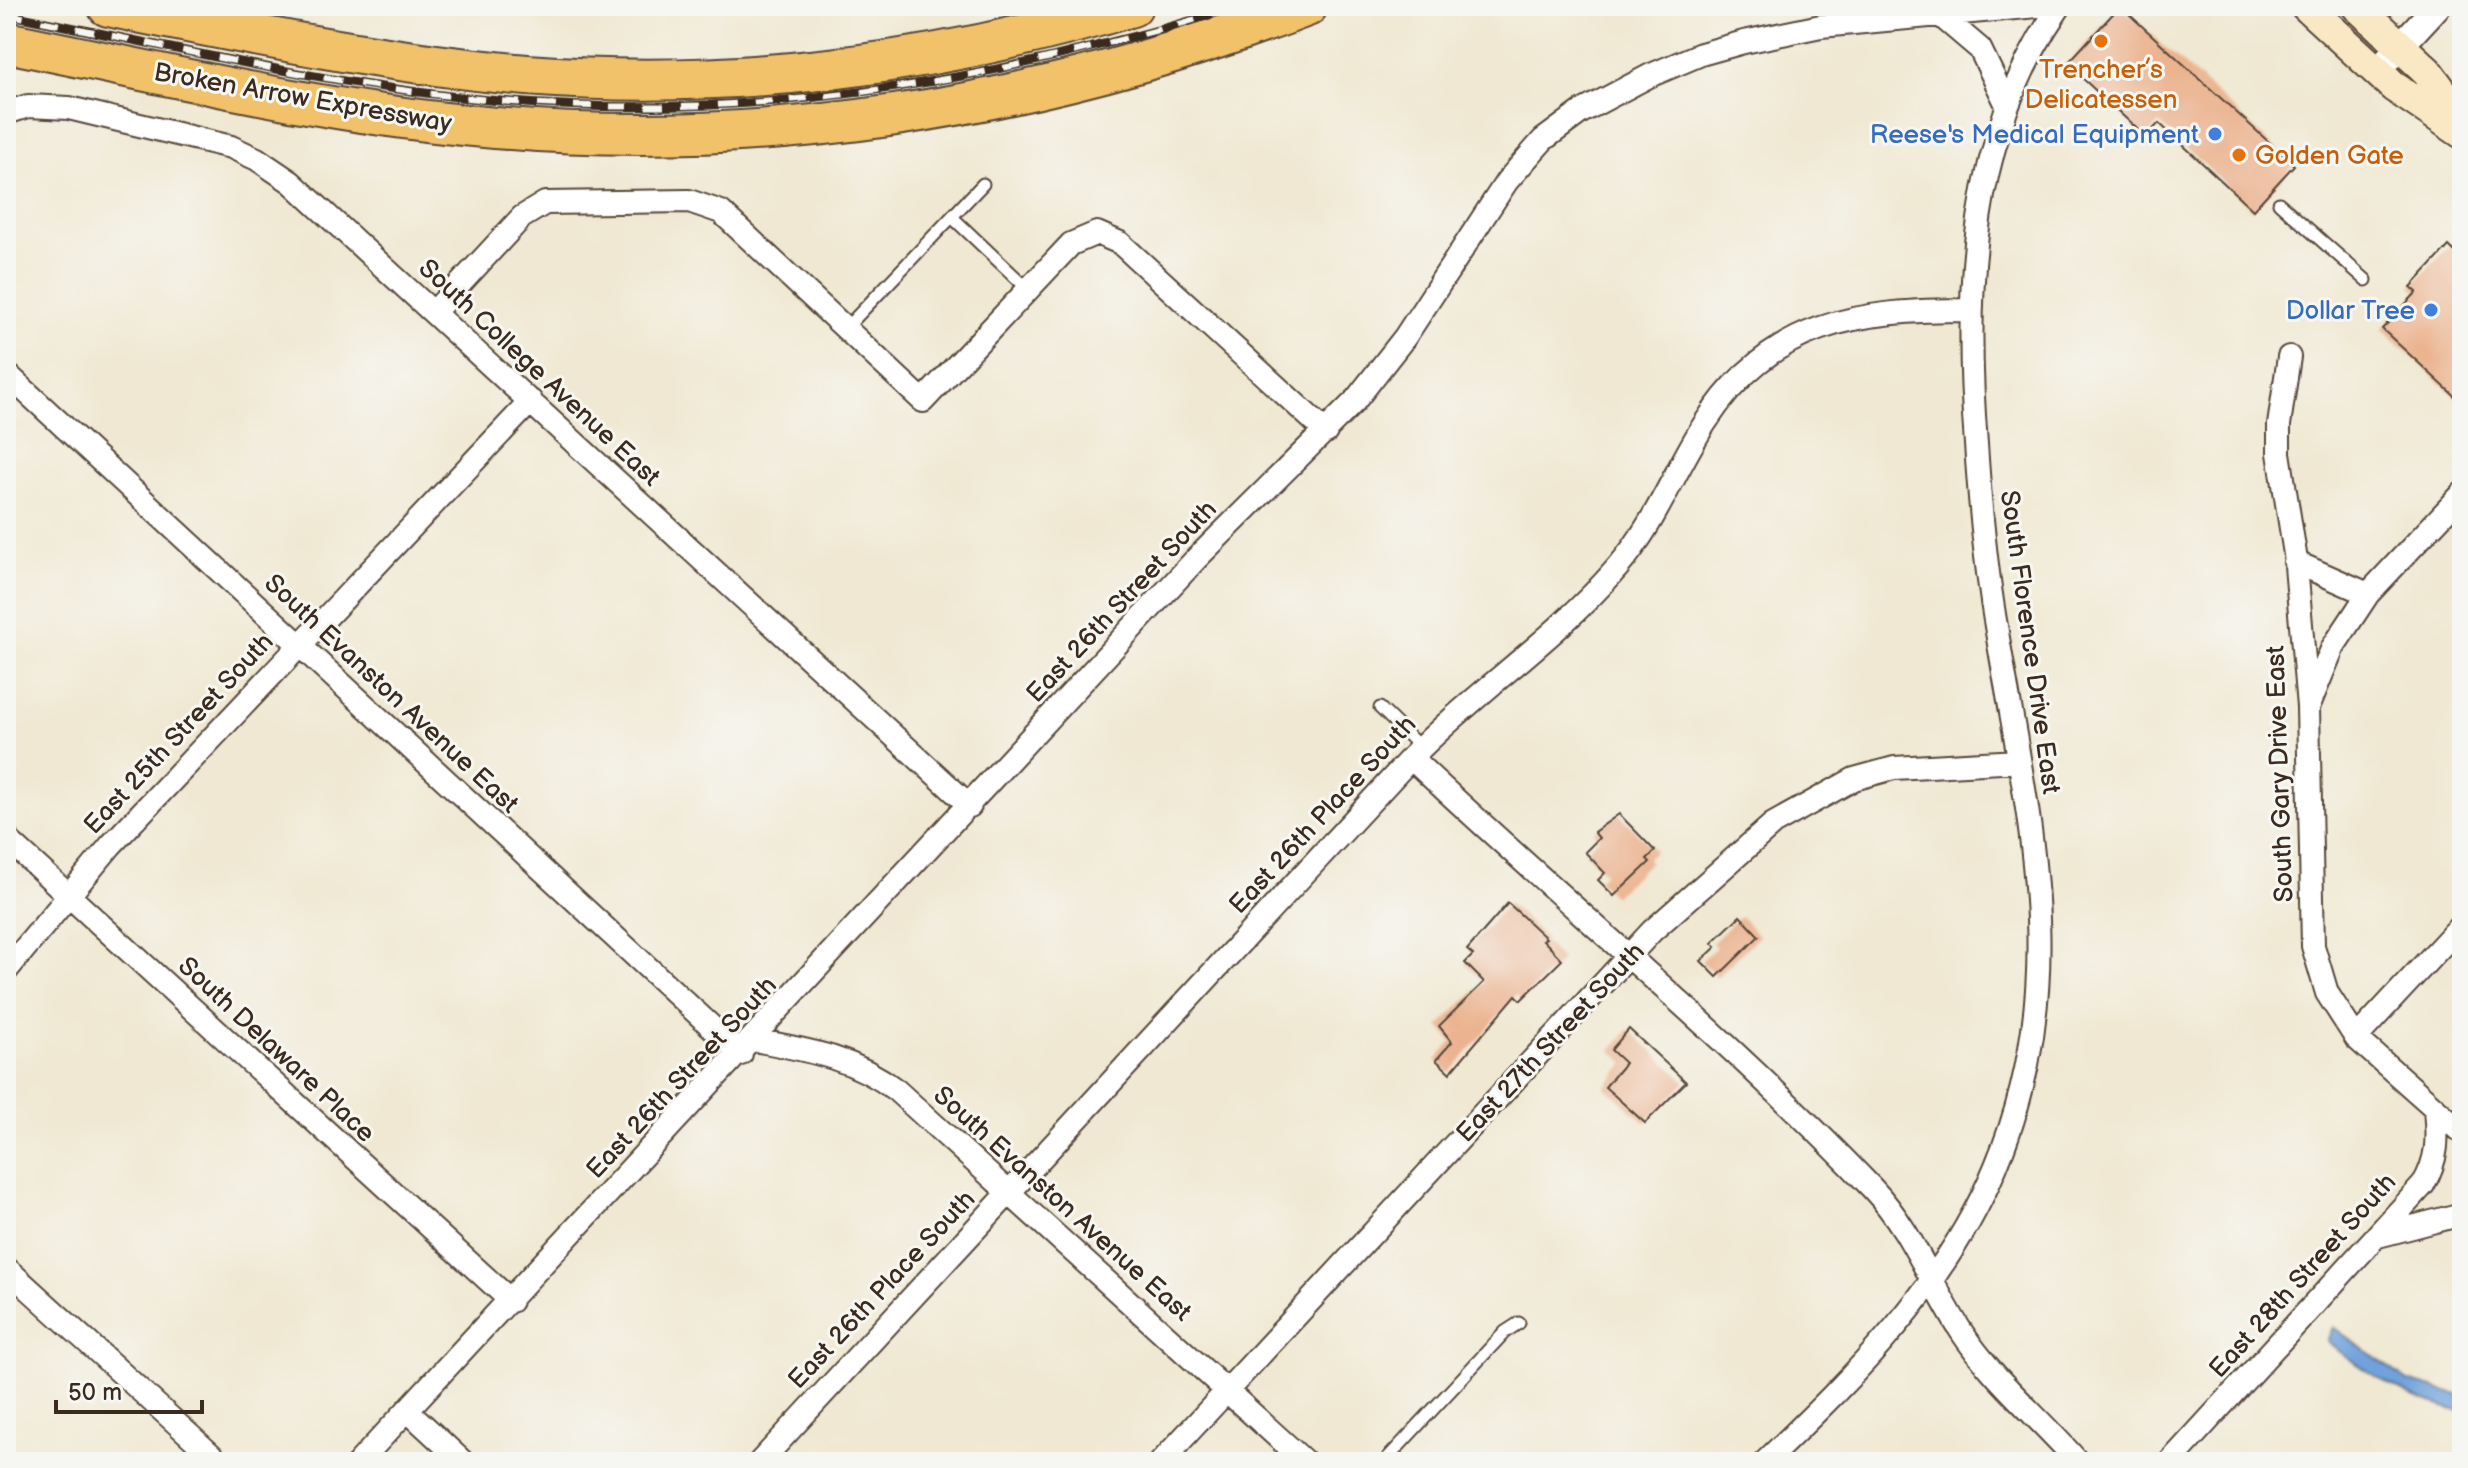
<svg xmlns="http://www.w3.org/2000/svg" width="2468" height="1468" font-family="'Balsamiq Sans',sans-serif">
  <style>
    .water { fill: #6fa2db; stroke: #55667c; stroke-width: 2 }
    .building { fill: #ebb38f }
    .lines { fill: none; stroke-linecap: round; stroke-linejoin: round }
    .service-casing { stroke: #564639; stroke-width: 15 }
    .minor-casing { stroke: #564639; stroke-width: 26 }
    .tertiary-casing { stroke: #564639; stroke-width: 30 }
    .secondary-casing { stroke: #564639; stroke-width: 34 }
    .motorway-casing { stroke: #564639; stroke-width: 44 }
    .service { stroke: #fff; stroke-width: 11 }
    .minor { stroke: #fff; stroke-width: 22 }
    .tertiary { stroke: #fff; stroke-width: 26 }
    .secondary { stroke: #fae7c3; stroke-width: 30 }
    .motorway { stroke: #f2c26a; stroke-width: 40 }
    .rail-casing { stroke: #3b2a1e; stroke-width: 9 }
    .rail { stroke: #f6f6f2; stroke-width: 6; stroke-dasharray: 18; stroke-linecap: butt }
    .food-dot { fill: #e8710a; stroke: #f6f6f2; stroke-width: 3 }
    .shop-dot { fill: #3f7fe0; stroke: #f6f6f2; stroke-width: 3 }
    .labels { text-anchor: middle; stroke-width: 6; stroke-linejoin: round; paint-order: stroke }
    .food-label { font-size: 26px; fill: #c56008; stroke: #f6f6f2 }
    .street-label { font-size: 26px; fill: #3b2a1e; stroke: #f6f6f2 }
    .shop-label { font-size: 26px; fill: #366cbe; stroke: #f6f6f2; text-anchor: end }
  </style>
  <rect width="100%" height="100%" fill="#f6f6f2"/>
  <filter id="ink" filterUnits="userSpaceOnUse"><feTurbulence type="fractalNoise" baseFrequency=".0125" numOctaves="2"/><feDisplacementMap in="SourceGraphic" scale="16" xChannelSelector="R" yChannelSelector="G"/><feConvolveMatrix kernelMatrix="1 2 1 2 8 2 1 2 1" color-interpolation-filters="sRGB"/></filter>
  <filter id="wash" filterUnits="userSpaceOnUse"><feTurbulence type="fractalNoise" baseFrequency=".006" numOctaves="4" result="noise"/><feDisplacementMap in="SourceGraphic" scale="32" xChannelSelector="R" yChannelSelector="G"/><feGaussianBlur stdDeviation="1.8" result="paint"/><feColorMatrix in="noise" values="0 0 0 0 0 0 0 0 0 0 0 0 0 0 0 0 0 1.4 0 .05"/><feComposite in="paint" operator="in"/></filter>
  <g filter="url(#wash)">
    <rect width="100%" height="100%" fill="#f0e8d2"/>
    <path class="water" d="M2333,1327L2408,1381L2462,1396V1412C2413,1401 2365,1374 2327,1341Z"/>
    <g id="blocks">
      <path class="building" d="M2120,6L2294,165L2253,210L2159,123L2146,137L2067,64Z
        M2462,243V403L2382,329L2417,292L2411,287L2449,246L2454,251Z
        M1619,814L1655,851L1647,859L1650,862L1614,896L1598,880L1605,873L1585,852L1599,838L1594,832Z
        M1508,903L1546,938L1543,940L1562,960L1521,1000L1516,995L1450,1073L1436,1060L1452,1042L1439,1026L1484,982L1465,963L1473,955L1467,950Z
        M1740,916L1759,936L1717,977L1701,961L1716,947L1712,943Z
        M1629,1029L1686,1082L1645,1123L1605,1087L1625,1063L1611,1050Z"/>
    </g>
  </g>
  <g filter="url(#ink)">
    <use href="#blocks" fill-opacity="0" stroke="#564639" stroke-width="2"/>
    <g class="lines">
      <defs>
        <path id="service" d="M2279,203L2366,280
          M952,217L1029,290
          M845,329L983,184
          M1380,708L1421,748
          M1384,1462L1505,1332L1519,1323"/>
        <path id="minor" d="M1940,15L1980,49L2007,105
          M6,113L28,106L69,108L231,147L257,159L291,182L970,806
          M434,312L522,217L545,203L689,201L721,212L923,401L1071,244L1097,233L1120,243L1326,432
          M2289,357L2279,425V453L2295,554L2308,707L2313,946L2327,993L2356,1038L2462,1132
          M6,373L741,1054
          M2295,562L2368,594
          M2309,705L2333,647L2368,594L2462,494
          M1411,758C1563,902 1727,1036 1872,1188C1912,1230 1930,1283 1961,1331C1994,1381 2040,1418 2078,1462
          M6,838L511,1301
          M6,971L111,845L531,401
          M2356,1038L2462,924
          M754,1040C806,1050 853,1057 896,1090L1305,1462
          M2378,1236L2462,1214
          M6,1268L219,1462
          M407,1410L463,1462
          M359,1462L1196,559L1354,402L1405,337L1507,181L1543,140L1581,112L1649,76L1701,54L1744,42L1821,26L2037,6
          M760,1462L1411,758C1476,691 1556,639 1617,568C1655,525 1674,471 1705,423C1770,321 1859,310 1970,310
          M1161,1462L1652,931L1773,824L1854,779L1894,768L2019,761
          M1765,1462C1856,1374 1947,1285 1996,1166C2073,981 2028,819 1997,632C1986,570 1980,507 1976,444C1964,291 1969,137 2060,6
          M2170,1462L2423,1185C2438,1159 2438,1139 2435,1110"/>
        <path id="tertiary" d="M2377,71L2437,6"/>
        <path id="secondary" d="M2306,6L2394,87L2462,133
          M2357,6L2427,71L2462,118"/>
        <path id="motorway" d="M108,6C247,34 386,63 527,75C730,91 938,65 1132,6
          M6,42C158,72 310,110 464,125C752,155 1038,109 1307,6"/>
      </defs>
      <use href="#service" class="service-casing"/>
      <use href="#minor" class="minor-casing"/>
      <use href="#tertiary" class="tertiary-casing"/>
      <use href="#secondary" class="secondary-casing"/>
      <use href="#motorway" class="motorway-casing"/>
      <use href="#service" class="service"/>
      <use href="#minor" class="minor"/>
      <use href="#tertiary" class="tertiary"/>
      <use href="#secondary" class="secondary"/>
      <use href="#motorway" class="motorway"/>
      <defs>
        <path id="rail" d="M6,14C153,43 301,79 450,96C666,121 886,101 1096,46C1143,34 1189,23 1234,6"/>
      </defs>
      <use href="#rail" class="rail-casing"/>
      <use href="#rail" class="rail"/>
    </g>
  </g>
  <g class="food-dot">
    <circle cx="2101" cy="41" r="8"/>
    <circle cx="2239" cy="155" r="8"/>
  </g>
  <g class="shop-dot">
    <circle cx="2215" cy="134" r="8"/>
    <circle cx="2431" cy="310" r="8"/>
  </g>
  <g class="labels">
    <g class="food-label">
      <text x="2101" y="78">Trencher’s<tspan x="2101" dy="30">Delicatessen</tspan></text>
      <text x="2255" y="164" text-anchor="start">Golden Gate</text>
    </g>
    <g class="street-label">
      <text transform="translate(303 97) rotate(10)" y="9">Broken Arrow Expressway</text>
      <text transform="translate(540 372) rotate(43)" y="9">South College Avenue East</text>
      <text transform="translate(1121 601) rotate(-47)" y="9">East 26th Street South</text>
      <text transform="translate(2031 642) rotate(82)" y="9">South Florence Drive East</text>
      <text transform="translate(392 693) rotate(43)" y="9">South Evanston Avenue East</text>
      <text transform="translate(178 733) rotate(-47)" y="9">East 25th Street South</text>
      <text transform="translate(2279 774) rotate(-92)" y="9">South Gary Drive East</text>
      <text transform="translate(1322 814) rotate(-47)" y="9">East 26th Place South</text>
      <text transform="translate(1550 1042) rotate(-47)" y="9">East 27th Street South</text>
      <text transform="translate(277 1049) rotate(43)" y="9">South Delaware Place</text>
      <text transform="translate(681 1077) rotate(-47)" y="9">East 26th Street South</text>
      <text transform="translate(1063 1203) rotate(42)" y="9">South Evanston Avenue East</text>
      <text transform="translate(2302 1275) rotate(-48)" y="9">East 28th Street South</text>
      <text transform="translate(881 1289) rotate(-47)" y="9">East 26th Place South</text>
    </g>
    <g class="shop-label">
      <text x="2199" y="143">Reese's Medical Equipment</text>
      <text x="2415" y="319">Dollar Tree</text>
    </g>
  </g>
  <rect width="2468" height="1468" fill="none" stroke="#f6f6f2" stroke-width="32"/>
  <path d="M56 1400v12h146v-12" fill="none" stroke="#3b2a1e" stroke-width="4"/>
  <text x="68" y="1400" font-size="24" fill="#3b2a1e" stroke="#f6f6f2" stroke-width="6" paint-order="stroke">50 m</text>
</svg>
